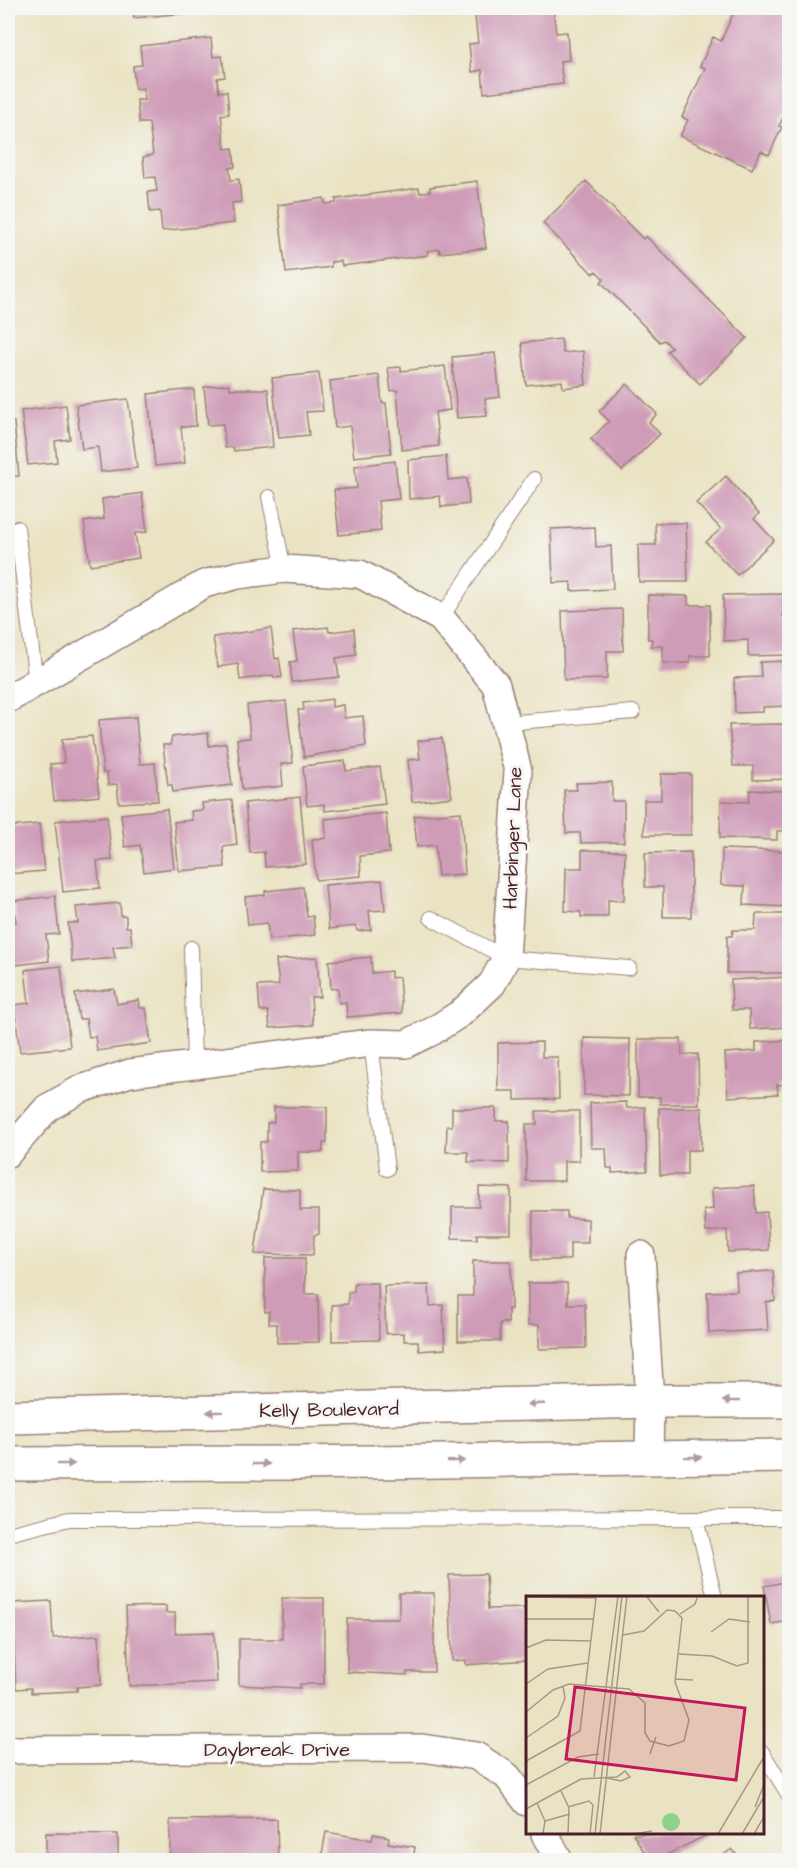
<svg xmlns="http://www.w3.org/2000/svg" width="797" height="1868" font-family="'Architects Daughter',sans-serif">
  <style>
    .building { fill: #cf9cb8 }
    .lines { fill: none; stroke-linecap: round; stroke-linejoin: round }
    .service-casing { stroke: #9a8177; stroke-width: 16 }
    .minor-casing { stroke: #9a8177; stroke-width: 30 }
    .secondary-casing { stroke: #9a8177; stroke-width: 36 }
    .service { stroke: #fff; stroke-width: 14 }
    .minor { stroke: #fff; stroke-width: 27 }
    .secondary { stroke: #fff; stroke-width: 33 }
    .oneway { fill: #ae9aa0 }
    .labels { text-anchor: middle; stroke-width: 6; stroke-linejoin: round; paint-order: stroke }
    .street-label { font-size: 20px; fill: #4a1f2b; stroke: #f6f6f2 }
    .inset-road { fill: none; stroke: #aa9586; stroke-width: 1.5 }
    .view { fill: #c2185b; fill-opacity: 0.15; stroke: #c2185b; stroke-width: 3 }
    .inset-edge { fill: none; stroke: #4a1f2b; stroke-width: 3 }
  </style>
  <rect width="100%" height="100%" fill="#f6f6f2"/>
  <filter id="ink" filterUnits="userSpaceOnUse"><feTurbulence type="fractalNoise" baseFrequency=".0167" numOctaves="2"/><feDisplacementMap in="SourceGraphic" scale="12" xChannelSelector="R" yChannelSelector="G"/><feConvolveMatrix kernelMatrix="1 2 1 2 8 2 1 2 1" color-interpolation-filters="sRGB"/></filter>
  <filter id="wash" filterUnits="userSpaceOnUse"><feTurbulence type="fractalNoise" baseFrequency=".008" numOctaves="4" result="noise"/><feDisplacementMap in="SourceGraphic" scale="24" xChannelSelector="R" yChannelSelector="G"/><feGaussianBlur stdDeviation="1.35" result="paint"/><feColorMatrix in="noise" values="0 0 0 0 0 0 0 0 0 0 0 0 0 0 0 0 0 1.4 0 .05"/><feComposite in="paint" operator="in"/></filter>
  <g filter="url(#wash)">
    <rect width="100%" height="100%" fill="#eae3c3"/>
    <g id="blocks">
      <path class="building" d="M133,8H205L206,11L134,18Z
        M474,8H553L556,33L567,32L569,60L560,61L563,84L484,93L482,70L472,72L469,44L478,43Z
        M724,8H790V103L779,126L782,127L769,155L761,151L752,169L680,136L688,120L682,117L705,68L700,66L713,37L721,41L733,14L724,9Z
        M211,38L213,57L222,56L225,77L217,78L219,92L227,91L229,114L221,115L225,149L233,148L235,167L229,168L231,180L239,179L241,202L232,203L234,223L162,231L160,211L150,212L148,192L157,191L155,177L145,178L143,157L153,155L149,123H139L137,100H144L143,88L135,89L133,66L142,65L140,46Z
        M477,181L486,248L440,253L439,249L427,251L428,255L342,266L341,261L331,262V267L286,273L278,205L324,198L325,204L336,203V199L419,188L420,193L430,191V187Z
        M586,181L643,239L646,236L747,338L700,384L667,351L672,348L664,340L660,342L601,282L604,279L596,271L593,274L543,223Z
        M561,339L563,353L583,351L586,385L563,388L562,381L526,385L522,343Z
        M495,353L500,397L485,399L487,416L457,418L452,357Z
        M445,366L450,410L435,412L439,446L402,450L397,390L391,391L388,368L401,367V371Z
        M319,373L323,411L306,412L309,435L279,438L272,378Z
        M379,375L382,403H386L391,453L354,457L350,426L335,428L330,381Z
        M229,384L230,389H268L273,447L234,451L233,447L225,448L223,424L208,425L204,387Z
        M627,384L657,414L649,422L660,434L622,471L591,439L609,421L599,411Z
        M194,389L196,426L181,427L185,463L155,466L148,394Z
        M128,399L137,468L101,472L98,447L82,449L76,405Z
        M66,405L70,439L55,441L57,462L28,465L21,411Z
        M8,422H14L19,476L8,477Z
        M446,456L448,480L467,478L469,504L441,507L440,496L409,499L408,460Z
        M395,461L399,499L378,501L381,531L339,535L334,490L357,488L355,466Z
        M726,476L759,514L754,519L774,540L737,575L706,542L721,529L696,503Z
        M142,493L147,532L135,533L139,558L90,565L84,522L104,519L102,499Z
        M655,523H686L688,582H639L638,545H656Z
        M595,527L596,547L611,546L613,589L571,591V582L553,583L551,529Z
        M783,594V616H790V655L748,656V640L724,641L723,595Z
        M648,595L688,596V605H710V656H690V663H663V646H651L652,639H648Z
        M622,609L623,651H607V679L564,680L562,611Z
        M328,627L329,632L354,629L356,655L336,658L339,677L292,682L290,662L297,661L293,631Z
        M271,628L275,659L279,658L282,677L274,678L273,675L240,680L238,664L218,667L213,637Z
        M790,661V706L763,707V712L735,713L734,678L761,677L760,662Z
        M332,699V707L343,705L344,718L363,716L366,746L304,757L298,710H304L303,703Z
        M286,701L293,763L281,764L283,786L242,790L237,739L250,738L247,705Z
        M136,717L140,764L155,763L158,801L119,803L117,784L108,785L107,773H103L99,720Z
        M783,724V730H790V779L753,780V766H733L729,725Z
        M208,733L209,746L226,743L232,785L173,792L172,785H168L163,745H170L172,737Z
        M92,736L99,796L54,801L50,764L64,763L62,739Z
        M442,738L452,797L412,802L408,760L420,759L418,741Z
        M345,761L346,771L380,767L385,804L325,811L324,804L307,806L303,766Z
        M661,774H691V835H644V800H661Z
        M612,782V801H624V842L581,843L580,833H566L564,790H577L576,783Z
        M750,790L790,791V831H777V840L720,838L721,801L749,802Z
        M300,797L306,864L265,867L264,852L250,853L245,803Z
        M232,800L237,845L223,847L225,867L179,871L174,822L192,820L191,811L203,810L202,803Z
        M167,809L174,868L144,872L140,845L125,847L121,814Z
        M461,812L465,874L438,876L435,845L417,847L414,816Z
        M386,813L389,853L360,856L361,876L316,880L312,839L326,838L325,819Z
        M107,816L112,860L97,861L100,888L63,892L55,821Z
        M39,824L44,871L8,874V827Z
        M722,849L790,851V907L744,905L745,886L721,885Z
        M582,850L625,851L624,901L608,900V917H581V912L565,911L566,868H582Z
        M691,852V917H663V887H645V853Z
        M382,880L385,910L369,911L371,930L357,931L356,926L329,929L325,885Z
        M303,887L307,917L313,916L315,935L269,940L267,923L248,925L245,897L265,895V891Z
        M55,896L59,934L46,935L49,961L8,966V923L16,922L13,901Z
        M120,903L121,916H126V927H130L132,945L113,947L115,958L72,962L68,923H78L76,907Z
        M756,914H790V973H727V936H732L733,930H755Z
        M317,957L320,997H311L313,1025L270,1028L268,1011H260L258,986L279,985L276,960Z
        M371,957L372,973L391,971V978L399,977L402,1013L347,1017L346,1002L339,1003L338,988L331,989L329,961Z
        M61,966L70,1047L20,1052L14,1005L29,1003L25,970Z
        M790,977V1027L750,1029L749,1010H732L731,980Z
        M114,989L117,1004L139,1000L140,1008H146L151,1043L97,1051L95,1036L89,1037L86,1019H79L75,994Z
        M584,1038L630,1039L629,1096L584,1095Z
        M638,1039H681L682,1055L698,1054L699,1104H660V1097H638Z
        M790,1040V1084L777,1085L778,1094L728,1097L725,1053L756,1051V1042Z
        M542,1042V1057H558L559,1099L515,1100V1091H498V1043Z
        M626,1102L627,1108L645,1107L647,1171L612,1173V1168H607L606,1148H591L590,1103Z
        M274,1107H327V1143H323V1152H298V1171L260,1172V1142H267V1123L274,1122Z
        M452,1108H496V1121H509V1163L468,1162V1152H446L447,1126H452Z
        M659,1108H702L701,1150H687V1175H660Z
        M536,1111H579V1161H564V1181H526V1124H537Z
        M754,1186L756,1213L767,1212L769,1250L728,1252L727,1230L706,1232L704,1210L713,1209L712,1188Z
        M479,1187L511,1188V1234H477V1239L452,1238V1207H479Z
        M263,1189L300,1190V1210H319V1234L314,1235L313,1255L255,1254Z
        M533,1211H567V1218L588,1219V1243H570V1260H532Z
        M265,1258H305V1294H318L319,1342L277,1343V1324H269V1311L265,1312Z
        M473,1261H511V1309H508V1323H500V1341H458V1296H473Z
        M773,1271L775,1301L766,1302L768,1330L709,1333L707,1292L737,1291L736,1273Z
        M354,1283H378L379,1340L332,1341V1305L348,1304V1292H354Z
        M528,1283H567L568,1304H585L586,1348L539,1349V1325H528Z
        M429,1285L430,1306L443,1305L445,1349L419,1351L418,1341H404V1333L386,1334L384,1286Z
        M486,1574L488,1609L527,1608V1660L466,1665V1660L452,1661L449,1575Z
        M790,1581V1621L771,1624L764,1586Z
        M399,1593H434V1672H407V1675L347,1672V1619H399Z
        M282,1598H324V1684H300V1688L239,1685V1639H282Z
        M51,1601L53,1638L99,1635L101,1685L77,1687V1691L31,1693V1688L16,1689L12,1603Z
        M166,1606V1613H175V1633L214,1632L217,1682L129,1686L126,1607Z
        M277,1819L278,1860H170V1820Z
        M326,1832L372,1840L373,1834L389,1837L388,1843L415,1847L413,1860H321Z
        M46,1833L118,1834V1860H46Z
        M633,1834H709L656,1860H649Z
        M732,1849L741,1860H716Z"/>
    </g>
  </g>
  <g filter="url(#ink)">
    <use href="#blocks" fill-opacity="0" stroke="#9a8177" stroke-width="1.5"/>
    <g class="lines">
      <defs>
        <path id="service" d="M269,497L284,569
          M17,528L36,683
          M441,618L534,479
          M506,723L633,712
          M431,918L506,958L629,968
          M191,948L194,1065
          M371,1043L387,1169
          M696,1518L715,1598
          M8,1534L69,1519L790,1518
          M762,1752L790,1797"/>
        <path id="minor" d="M8,699L204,584L238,575L284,569L360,574L441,618L496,685L518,771L506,958L492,984L461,1013L433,1031L406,1044L371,1043L130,1073L81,1089L47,1108L8,1153
          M641,1255L650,1401L649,1457
          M8,1750L422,1748L476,1756L507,1776L527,1802
          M545,1834L559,1860"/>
        <path id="secondary" d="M8,1417L650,1401H790
          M8,1464L298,1463L790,1456"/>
      </defs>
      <use href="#service" class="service-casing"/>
      <use href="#minor" class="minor-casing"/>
      <use href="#secondary" class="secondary-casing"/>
      <use href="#service" class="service"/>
      <use href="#minor" class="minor"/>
      <use href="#secondary" class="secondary"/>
    </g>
    <defs><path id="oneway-solid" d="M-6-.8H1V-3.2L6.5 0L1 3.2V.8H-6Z" transform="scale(1.5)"/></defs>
    <g class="oneway">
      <use href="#oneway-solid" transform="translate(731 1401) rotate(-180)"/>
      <use href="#oneway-solid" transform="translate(536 1404) rotate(178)"/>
      <use href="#oneway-solid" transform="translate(215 1412) rotate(179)"/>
      <use href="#oneway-solid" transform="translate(693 1457) rotate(-1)"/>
      <use href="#oneway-solid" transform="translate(456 1461) rotate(-1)"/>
      <use href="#oneway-solid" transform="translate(66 1464)"/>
      <use href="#oneway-solid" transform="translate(261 1464)"/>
    </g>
  </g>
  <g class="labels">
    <g class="street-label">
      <text transform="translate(512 838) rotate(-88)" y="7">Harbinger Lane</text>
      <text transform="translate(329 1409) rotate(-1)" y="7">Kelly Boulevard</text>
      <text x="277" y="1756">Daybreak Drive</text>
    </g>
  </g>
  <g transform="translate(526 1596)">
    <rect width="238" height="238" fill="#eae3c3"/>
    <path d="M136 226a9 9 0 1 1 18 0a9 9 0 1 1-18 0Z" fill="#8cd28c"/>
    <path class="inset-road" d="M0,1L70,2L54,135L0,165M121,1L133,16M154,18L169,8L171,2M0,23H67M185,36L203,23L224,26M0,52L20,44L65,45M153,58L186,60L211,70L222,67V0M149,83L167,84M0,88L22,73L62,67M0,116L27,94L43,88L103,93L119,107V137L124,145L143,150L158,145L163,124L149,86L156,22L149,15L141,14L118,35L97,39M0,142L32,120L39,102L37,90M124,158L130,141M68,181L92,0M0,189L52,161L73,158M35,195L43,212L42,238M11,207L19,225L17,238M42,211L63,205L67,209L64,238M229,211L239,186M0,213L55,183L91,181L99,175L104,181L95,185L81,182M19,225L44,218M69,238L96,0M74,238L101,0M108,238L126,235M192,238L239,159M216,238L239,199M228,238L239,219"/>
    <path class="view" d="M49,91L219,112L210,184L40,163Z"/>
    <rect width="238" height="238" class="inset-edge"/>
  </g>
  <rect width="797" height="1868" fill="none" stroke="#f6f6f2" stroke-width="30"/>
</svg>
